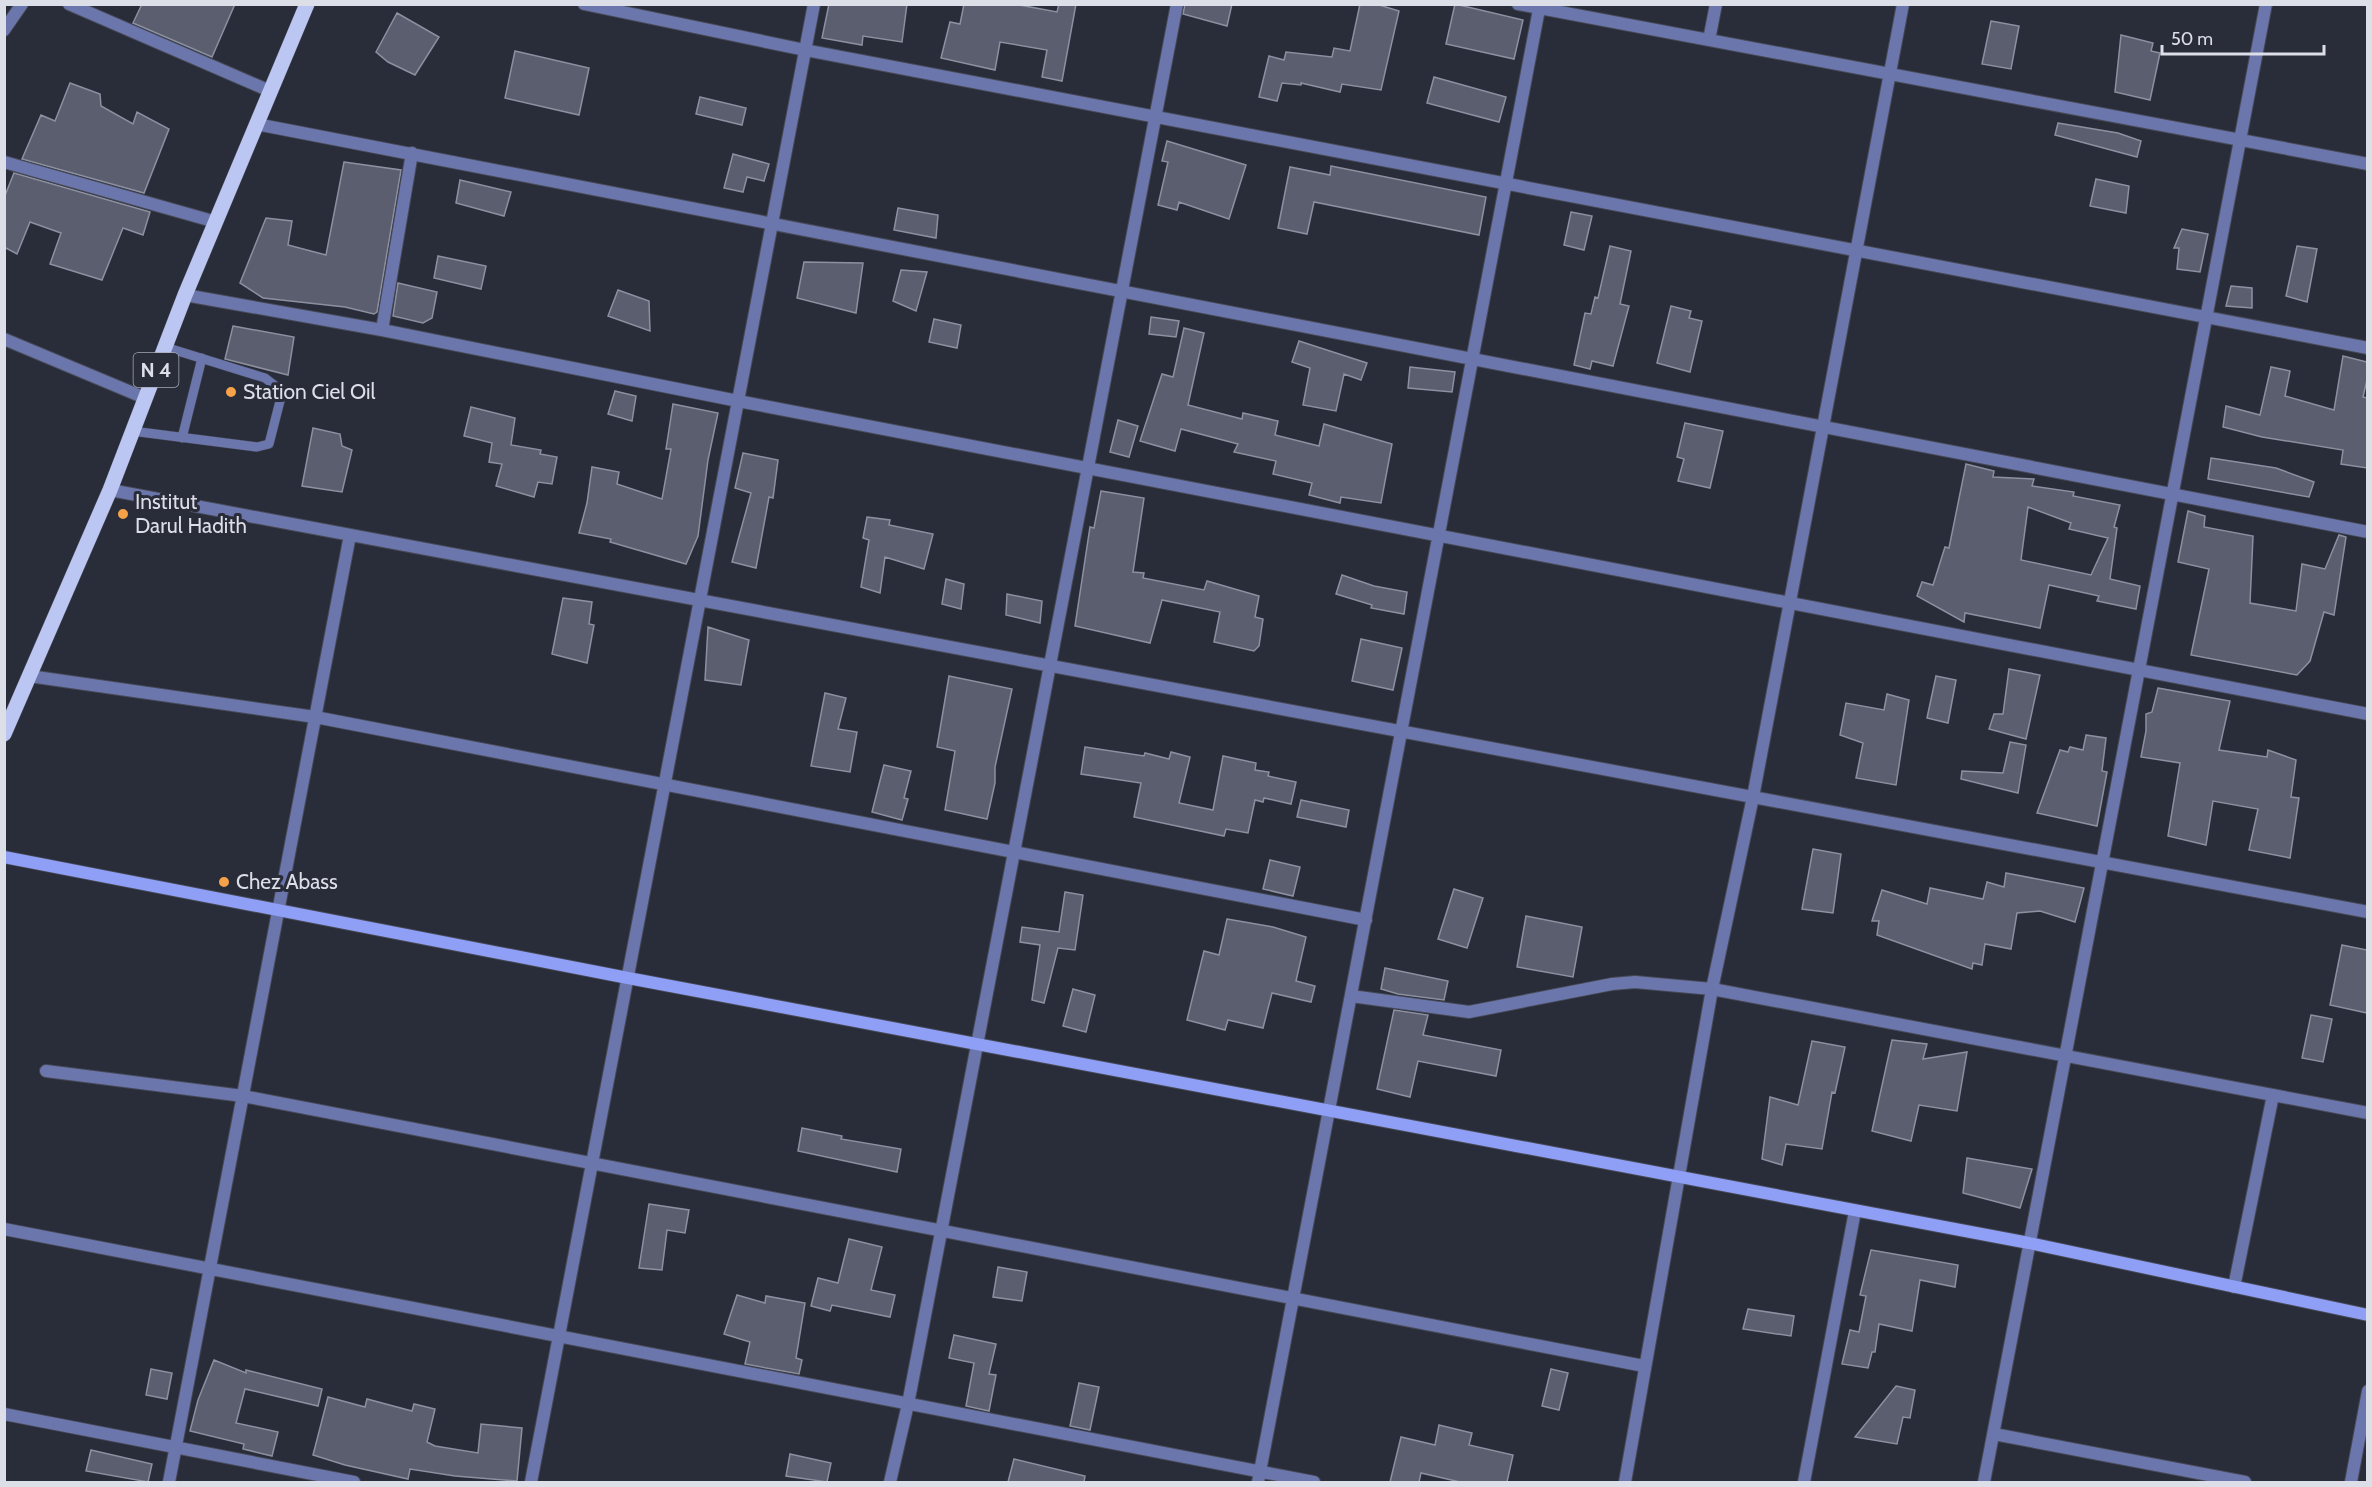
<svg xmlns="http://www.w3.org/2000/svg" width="2372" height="1487" font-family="Cabin,sans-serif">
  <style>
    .building { fill: #5a5e6e; stroke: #8c90a1; stroke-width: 1.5; fill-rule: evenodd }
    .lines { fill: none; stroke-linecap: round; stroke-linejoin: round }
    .lane-casing { stroke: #464955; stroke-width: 10 }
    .street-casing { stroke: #464955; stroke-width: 14 }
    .secondary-casing { stroke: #464955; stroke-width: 14 }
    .primary-casing { stroke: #464955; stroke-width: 16 }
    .lane { stroke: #6b76ac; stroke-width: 9 }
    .street { stroke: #6b76ac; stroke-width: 12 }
    .secondary { stroke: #8e9ff5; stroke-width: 12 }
    .primary { stroke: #bbc6f2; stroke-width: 15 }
    .poi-dot { fill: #f6a248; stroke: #292c39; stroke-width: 2 }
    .labels { text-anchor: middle; stroke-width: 6; stroke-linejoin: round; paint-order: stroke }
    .shield { fill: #292c39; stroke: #a7a9b4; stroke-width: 1.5 }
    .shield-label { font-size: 20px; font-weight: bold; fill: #dddfe8 }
    .poi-label { font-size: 21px; fill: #dddfe8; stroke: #292c39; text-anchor: start }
  </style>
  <rect width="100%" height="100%" fill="#292c39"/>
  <path class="building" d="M142,4H235L212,57L133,23Z
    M829,4H907L902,42L863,36L862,45L822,38Z
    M964,4H1014L1057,12L1059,4H1076L1062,81L1042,77L1047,50L1000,42L995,70L941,58L950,22L960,24Z
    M1185,4H1232L1227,26L1183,14Z
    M1360,4H1376L1399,11L1381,90L1342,84L1340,92L1301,83V85L1282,83L1277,101L1259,97L1269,56L1284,60L1286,52L1332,57L1334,48L1350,51Z
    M1455,4L1523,20L1514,59L1446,44Z
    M397,13L439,37L415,75L388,62L376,52Z
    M1991,21L2019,26L2011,69L1982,64Z
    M2121,35L2153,43L2151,51L2160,53L2150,100L2115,92Z
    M515,51L589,68L579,115L505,98Z
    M1434,77L1506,97L1499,122L1427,103Z
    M70,83L100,94L101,106L133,124L137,112L169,129L144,193L22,159L41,115L55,121Z
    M700,97L746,108L742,125L696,114Z
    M2058,123L2118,133L2141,141L2137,157L2055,135Z
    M1167,141L1246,165L1229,219L1179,202L1177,210L1158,205L1168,162L1162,161Z
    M733,154L769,164L764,181L747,177L743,192L724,188Z
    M344,162L401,170L377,312L374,314L345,307L263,298L240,283L266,218L292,221L288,245L326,255Z
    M1331,166L1486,197L1479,235L1314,202L1307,234L1278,228L1290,167L1330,175Z
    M14,173L150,212L143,235L123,228L102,280L50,264L61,233L30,222L17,254L4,247V198Z
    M2096,179L2129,186L2126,213L2090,206Z
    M460,180L511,192L504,216L456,203Z
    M898,208L938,215L936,238L894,230Z
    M1571,212L1592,216L1584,250L1564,245Z
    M2182,229L2208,234L2200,272L2177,269L2179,248H2174Z
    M1610,246L1631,251L1620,304L1629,306L1613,366L1592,361L1590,369L1574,365L1585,313L1591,314L1595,297L1598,298Z
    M2297,246L2317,249L2307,302L2286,296Z
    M438,256L486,266L481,289L434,278Z
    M804,262L863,263L856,313L797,298Z
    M901,270L927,272L916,311L893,301Z
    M398,283L437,292L432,318L423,323L393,316Z
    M2231,286L2252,288V308L2226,306Z
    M618,290L649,301L650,331L608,316Z
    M1671,306L1691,311L1689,318L1702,321L1690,372L1657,363Z
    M1151,317L1179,321L1176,337L1149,334Z
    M934,319L961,325L957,348L929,342Z
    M233,326L294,337L288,375L225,359Z
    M1184,328L1204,333L1188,405L1242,419L1243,413L1278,421L1275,435L1319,446L1324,424L1392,444L1381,503L1341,497L1340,503L1309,495L1312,483L1273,474L1276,461L1234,452L1238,444L1181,429L1175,451L1140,441L1162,374L1173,377Z
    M1299,341L1367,363L1361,380L1344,374L1336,411L1303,405L1310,368L1292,362Z
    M2343,356L2367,362V380L2363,397L2367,398V468L2341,464L2343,450L2262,437L2223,427L2226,406L2260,415L2271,367L2290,371L2285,396L2334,410Z
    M1410,367L1455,372L1452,392L1408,388Z
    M615,391L636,396L632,421L608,414Z
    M673,404L718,413L708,460L698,536L686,564L610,542L611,539L579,533L587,503L592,467L619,472L617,484L662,499L671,449H666Z
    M471,407L515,418L511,445L541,450L540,454L557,457L552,484L538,482L534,497L496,486L502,464L489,462L492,443L464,436Z
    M1118,420L1138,426L1129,457L1110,452Z
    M1685,423L1723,431L1710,488L1678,481L1684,459L1677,457Z
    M313,428L340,434L342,446L352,450L342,492L302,486Z
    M743,453L778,460L773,498L769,497L756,568L732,562L751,493L735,488Z
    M2211,458L2276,468L2314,482L2309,497L2208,479Z
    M1966,464L1994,471L1993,477L2034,479L2032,486L2074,492L2073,496L2120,505L2114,527L2117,528L2110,579L2140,586L2136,609L2097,601L2099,596L2049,585L2040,628L1965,613L1964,622L1917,596L1922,582L1933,585L1945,547L1949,548ZM2028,507L2071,523L2069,529L2108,538L2091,575L2021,560Z
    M1101,491L1144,498L1133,572L1144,573L1143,578L1204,590L1207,581L1259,596L1255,617L1263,619L1259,646L1254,651L1214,642L1220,612L1162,600L1150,643L1075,626L1090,527L1094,528Z
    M2188,511L2205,516L2204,527L2253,536L2250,603L2296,611L2302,564L2325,569L2339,535L2346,537L2334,615L2324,612L2310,661L2297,675L2191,655L2209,569L2178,562Z
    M867,517L890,520L889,525L933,534L924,569L885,557L880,593L861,587L869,540L863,538Z
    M1342,575L1374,586L1407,592L1404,614L1371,608L1372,605L1336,594Z
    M946,579L964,584L961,609L942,604Z
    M1007,594L1042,601L1040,623L1006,615Z
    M563,598L592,602L589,624L594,625L587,663L552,654Z
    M708,627L749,640L741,685L705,680Z
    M1361,639L1402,648L1393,690L1352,681Z
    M2009,669L2040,675L2026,739L1989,729L1994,714H2003Z
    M949,676L1012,689L995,767V783L987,819L945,810L955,751L937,747Z
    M1936,676L1956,680L1948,723L1927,718Z
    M2158,688L2230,701L2219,750L2267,757L2268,750L2296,760L2291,797L2299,798L2290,858L2249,850L2258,809L2213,801L2206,845L2168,836L2180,763L2141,757L2146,731V714L2152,712Z
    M825,693L846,698L838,729L857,732L850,772L811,766Z
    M1887,694L1909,700L1896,785L1856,778L1863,743L1840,735L1846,703L1884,710Z
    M2086,735L2106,738L2102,771L2107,772L2097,826L2037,813L2060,750L2068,752L2070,747L2083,750Z
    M2010,742L2026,745L2018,793L1961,779L1962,771L2003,773Z
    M1085,747L1144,756L1145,753L1169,759L1171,752L1190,757L1179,803L1213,810L1223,756L1256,763L1255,770L1269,772L1268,776L1296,782L1291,804L1264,798L1263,802L1255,800L1248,833L1226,829L1224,836L1134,817L1141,783L1081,774Z
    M884,765L911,771L904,798L908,799L902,820L872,812Z
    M1301,800L1349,810L1346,827L1297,817Z
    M1813,849L1841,854L1833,913L1802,909Z
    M1270,860L1300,867L1293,896L1263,889Z
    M2006,873L2084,888L2075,922L2040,911L2017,913L2011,949L1985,944L1982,965L1973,963L1972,969L1877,935L1879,921H1872L1882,890L1927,904L1930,888L1983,899L1987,882L2004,887Z
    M1454,889L1483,898L1467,948L1438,939Z
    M1065,892L1083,895L1075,950L1058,948L1044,1003L1032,1000L1040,945L1020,942L1022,927L1059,932Z
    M1526,916L1582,927L1573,977L1517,967Z
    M1227,919L1273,927L1306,937L1296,981L1315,986L1311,1002L1272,993L1263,1028L1228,1020L1225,1030L1187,1020L1204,951L1219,955Z
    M2342,945L2367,950V1013L2330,1005Z
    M1385,968L1448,981L1444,1000L1398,994L1381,989Z
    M1073,989L1095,995L1086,1032L1063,1026Z
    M1394,1010L1428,1015L1423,1035L1501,1050L1496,1076L1418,1061L1410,1097L1377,1089Z
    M2311,1015L2332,1019L2323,1062L2302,1058Z
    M1892,1040L1927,1044L1923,1059L1967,1052L1957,1111L1919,1105L1911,1141L1872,1131Z
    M1812,1041L1845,1047L1835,1093L1832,1092L1822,1149L1786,1144L1782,1165L1762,1159L1770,1097L1798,1105Z
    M802,1128L842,1136L841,1139L901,1149L897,1172L798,1151Z
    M1967,1158L2032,1169L2020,1208L1963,1193Z
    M649,1204L689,1210L685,1233L667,1230L662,1270L639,1268Z
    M849,1239L882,1247L871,1290L895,1295L890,1317L832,1305L830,1311L811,1306L818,1278L838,1283Z
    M1871,1250L1958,1265L1955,1287L1920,1280L1912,1331L1879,1324L1875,1352H1872L1868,1368L1842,1364L1850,1330L1859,1332L1866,1296L1860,1295Z
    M998,1267L1027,1272L1022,1301L993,1297Z
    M737,1295L765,1303L766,1296L805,1303L796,1358L802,1360L799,1374L745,1364L750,1342L724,1334Z
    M1748,1309L1794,1316L1791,1336L1743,1329Z
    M954,1335L996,1344L989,1374L996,1375L989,1411L966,1406L974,1363L949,1358Z
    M214,1360L246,1373V1370L322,1389L318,1406L245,1389L236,1423L278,1432L272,1456L243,1449L244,1444L190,1431L198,1400Z
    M151,1369L172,1373L167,1399L146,1395Z
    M1551,1369L1568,1373L1559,1410L1542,1406Z
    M1079,1383L1099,1387L1090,1430L1070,1426Z
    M1896,1386L1915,1390L1910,1418L1903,1417L1897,1444L1855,1437Z
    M328,1397L365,1407L367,1399L412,1411L414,1404L435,1409L427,1442L435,1446L478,1453L481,1424L522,1428L517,1481L455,1476L410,1469L408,1479L345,1465L313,1455Z
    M1439,1425L1472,1433L1469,1445L1513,1455L1507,1482H1460L1421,1473L1419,1482H1390L1401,1437L1435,1445Z
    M91,1450L152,1464L148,1482L86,1471Z
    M790,1454L831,1463L827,1482L786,1476Z
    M1014,1459L1085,1476L1084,1482H1008Z"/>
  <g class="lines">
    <defs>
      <path id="lane" d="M132,431L257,447L269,444L280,401L278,388L265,378L165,347
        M182,438L202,358"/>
      <path id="street" d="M69,4L270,91
        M584,4L805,50L2368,348
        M1518,4L2368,164
        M4,30L22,4
        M1709,40L1716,4
        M256,124L2368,532
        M4,162L216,222
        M185,295L382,330L738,401L2368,714
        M382,330L412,153
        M4,339L145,398
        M110,490L2368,912
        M29,676L315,717L1366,920
        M1351,996L1469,1012L1612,984L1635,982L1712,989L2368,1113
        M46,1071L243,1096L1644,1366
        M4,1229L1314,1482
        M2234,1287L2273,1095
        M4,1414L354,1482
        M1994,1434L2245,1482
        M169,1482L350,535
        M531,1482L814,4
        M890,1482L908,1404L1177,4
        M1258,1482L1540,4
        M1625,1482L1712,989L1753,797L1903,4
        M1804,1482L1855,1211
        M1984,1482L2266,4
        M2351,1482L2368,1391"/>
      <path id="secondary" d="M4,857L628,978L2029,1243L2368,1315"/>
      <path id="primary" d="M4,734L110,490L185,295L307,4"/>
    </defs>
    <use href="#lane" class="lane-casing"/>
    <use href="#street" class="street-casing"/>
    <use href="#secondary" class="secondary-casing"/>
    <use href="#primary" class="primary-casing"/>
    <use href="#lane" class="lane"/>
    <use href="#street" class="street"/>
    <use href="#secondary" class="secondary"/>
    <use href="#primary" class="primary"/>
  </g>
  <g class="poi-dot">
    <circle cx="231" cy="392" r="6"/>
    <circle cx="123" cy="514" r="6"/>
    <circle cx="224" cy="882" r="6"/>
  </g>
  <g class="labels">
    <rect class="shield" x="133.5" y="353" width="45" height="34" rx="4.5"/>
    <g class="shield-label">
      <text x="156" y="377">N 4</text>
    </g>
    <g class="poi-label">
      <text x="243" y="399">Station Ciel Oil</text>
      <text x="135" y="509">Institut<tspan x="135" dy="24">Darul Hadith</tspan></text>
      <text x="236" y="889">Chez Abass</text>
    </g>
  </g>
  <rect width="2372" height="1487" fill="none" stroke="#dddfe8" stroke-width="12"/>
  <path d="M2162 45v9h162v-9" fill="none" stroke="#dddfe8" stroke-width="3"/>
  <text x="2171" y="45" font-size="18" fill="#dddfe8" stroke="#292c39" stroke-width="4.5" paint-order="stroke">50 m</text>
</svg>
